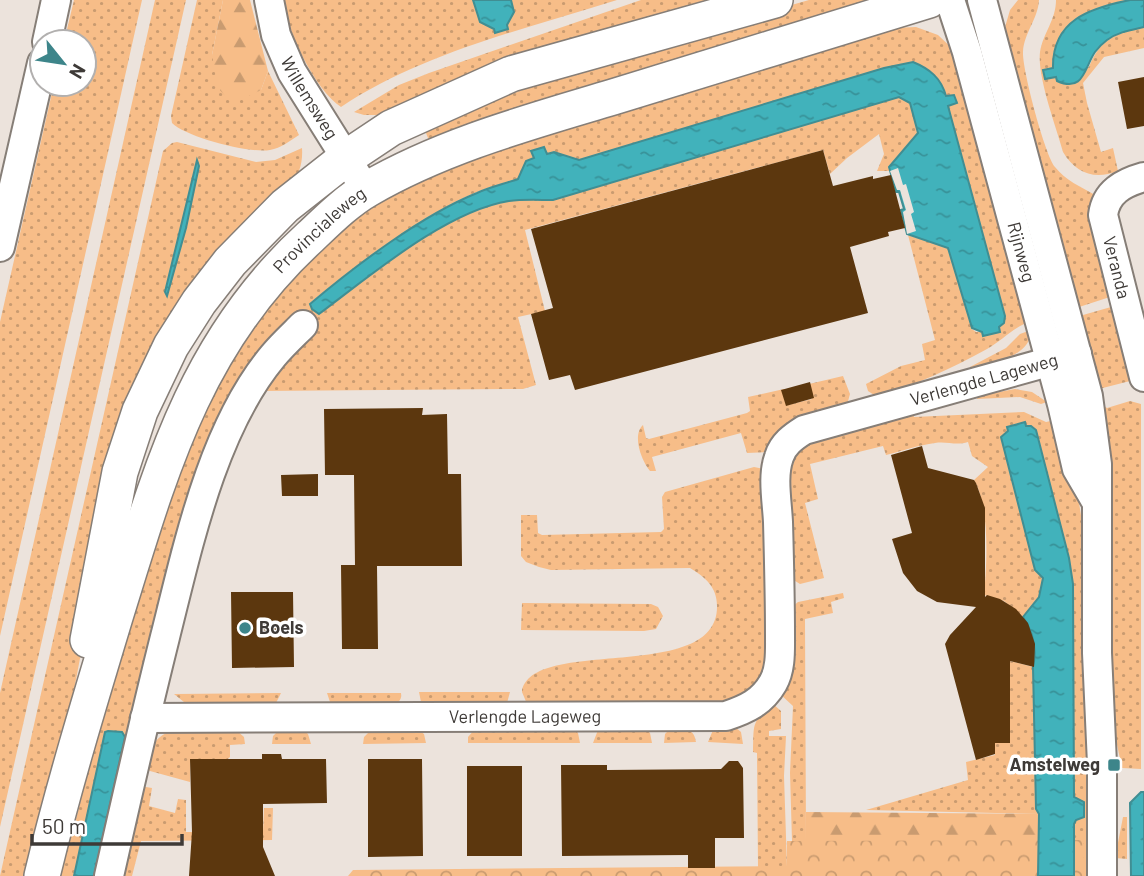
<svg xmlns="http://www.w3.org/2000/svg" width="1144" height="876" font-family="Barlow,sans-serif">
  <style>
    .grass { fill: url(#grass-dots) }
    .forest { fill: url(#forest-firs) }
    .park { fill: url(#park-crowns) }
    .water { fill: url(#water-ripples); stroke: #408e93; stroke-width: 2 }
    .pier { fill: #ece3dc }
    .building { fill: #5c370e }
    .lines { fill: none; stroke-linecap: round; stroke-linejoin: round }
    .minor-casing { stroke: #867e77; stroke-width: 32 }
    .major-casing { stroke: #867e77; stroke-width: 38 }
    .minor { stroke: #fff; stroke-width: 28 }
    .major { stroke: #fff; stroke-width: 35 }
    .poi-dot { fill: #3d858a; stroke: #fff; stroke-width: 2.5 }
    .labels { text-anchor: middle; stroke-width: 7; stroke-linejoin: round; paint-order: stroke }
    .street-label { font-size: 18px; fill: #3e3a37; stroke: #fff }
    .poi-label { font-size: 18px; font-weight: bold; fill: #3e3a37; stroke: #fff; text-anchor: start }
  </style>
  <defs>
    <pattern id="grass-dots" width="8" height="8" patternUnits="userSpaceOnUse" patternTransform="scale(1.75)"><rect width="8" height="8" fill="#f7bd88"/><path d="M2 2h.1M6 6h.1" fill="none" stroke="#c99b70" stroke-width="1.8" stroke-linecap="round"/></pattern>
    <pattern id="forest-firs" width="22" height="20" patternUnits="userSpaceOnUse" patternTransform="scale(1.75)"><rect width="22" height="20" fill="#f7bd88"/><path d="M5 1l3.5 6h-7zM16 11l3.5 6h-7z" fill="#c99b70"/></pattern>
    <pattern id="park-crowns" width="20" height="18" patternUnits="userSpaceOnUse" patternTransform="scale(1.75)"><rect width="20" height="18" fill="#f7bd88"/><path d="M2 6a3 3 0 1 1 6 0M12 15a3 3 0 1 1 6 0" fill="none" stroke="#c99b70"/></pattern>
    <pattern id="water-ripples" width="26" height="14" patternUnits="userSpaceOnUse" patternTransform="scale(1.75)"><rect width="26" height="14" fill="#41b2bb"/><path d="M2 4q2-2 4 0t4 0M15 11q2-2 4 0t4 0" fill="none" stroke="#389299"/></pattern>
  </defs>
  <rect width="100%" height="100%" fill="#ece3dc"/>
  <path class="grass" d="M74,0H142L0,636V322L54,84H84V42H64Z
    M155,0H186L0,827V693Z
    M197,0H223L212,55L261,90L268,71L299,135C290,141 281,148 270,150C250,154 186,137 172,123L171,116Z
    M283,0H473L480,22L494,29L508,24L514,12L511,0H617C525,29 422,53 341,107C315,90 287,31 283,0Z
    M641,0H723L670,10L489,70L380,115H364L354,112L399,85L429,73Z
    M809,0H867L492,118L430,143L424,128C549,76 679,37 809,0Z
    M1018,0H1039C1038,19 1024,33 1023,52C1022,69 1045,155 1055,167C1065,180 1081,187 1095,195L1113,296L1073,309L1003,34L1010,10Z
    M1056,0H1130C1091,8 1051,21 1053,68L1043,70L1046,79L1089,67C1100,39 1115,33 1144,27V48L1104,57L1083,83L1087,103L1101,152L1113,148L1118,171C1095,180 1076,174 1063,152C1056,126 1037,77 1040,52C1043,33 1056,20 1056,0Z
    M916,27L938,35L955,51L1032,321C1014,326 1003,340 987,349C951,369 915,385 877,397L868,391L866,384L901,366L925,360L922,344L935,340L908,235L948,248L972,329L976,332H982L983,336L1000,332L999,327L1004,323L1005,316L948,106L956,103L954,95L946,97C940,77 930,71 913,62L884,68L579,160L554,153L547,154L544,147L532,151L534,158L526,161L518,179C504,183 490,187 477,192C423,214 355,266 310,303L319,313C370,276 446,210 510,201C524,199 539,200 553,200L899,97L910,103L918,133L889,166L890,171H877L884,154L879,134L847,158L830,174L823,150L525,230L545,311L518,317L536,385L523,389L261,391L255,363L102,876H94L125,737L105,733L74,876H54C75,833 88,785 88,737L187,450L230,359L291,278L347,224L422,172L893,28Z
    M177,142L256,162L275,160L302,148C304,177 287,191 268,211L114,479L71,706L31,876H0L163,151L172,143Z
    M1111,307L1116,309L1136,376L1130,381L1095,390L1076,317Z
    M1031,330C1032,356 990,365 970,370V367L1006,348L1020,334Z
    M843,376L850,394L847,405L767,452L747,453L741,433L652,457L656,471H650C641,460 632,435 643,425L646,438L649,439L747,413L750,411L748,397L784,389L788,405L812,399L809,384Z
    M1015,389L1032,392L1047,402L1041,404L1020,397L977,399L978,396Z
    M1130,401L1141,404V769L1122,768L1113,726L1112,513L1110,479L1101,404L1107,408Z
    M913,412L914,417L1024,412L1046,422L1060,419L1074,471L1083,528L1091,876H1074V824L1076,820L1084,817V802L1074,797L1073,584L1069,558L1036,430L1026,426L1024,422L1008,427V431L1001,437L1035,570L1043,578L1039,597L1023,617L1004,601L984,595C987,564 990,507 974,480L988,467L972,456L968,442C956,446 947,441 935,443C919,445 902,451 886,455L883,446L810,464L818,499L805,503L824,578L800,584L792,579L791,470L797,453L810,441Z
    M754,467L764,469L768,669L741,702L527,704L522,692C530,635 718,685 717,606C717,587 705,577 690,568L551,570L539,567L526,562L521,556V515H537L538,533L542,535L661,532L664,529L662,497L665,492Z
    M843,593L844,598L831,602L833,613L805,619L806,841H792L790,773L793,706L780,694L792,607L798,602Z
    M522,603L651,604L658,607L663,616L656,629L644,631L521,630Z
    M1010,661L1033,667L1036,809L1039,814L866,810L968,780L966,762L995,755V743L1010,742Z
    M419,692H510L507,703L426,706L421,702Z
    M281,693L275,705L189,706L174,694Z
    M327,693H401C402,699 399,702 394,706L331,705Z
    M773,704L781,711V729L769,731V736H786L784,776L787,867H758L757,753L753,752C754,723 751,723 773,704Z
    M735,727L741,732L743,744L708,742L713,730Z
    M417,729L424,734L426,743L363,744L364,737L371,730Z
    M475,729H573L578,733L580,743H468V737Z
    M646,729L650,733L652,743H593L598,730Z
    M670,729C684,729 694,727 696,742L664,743L665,734Z
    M174,730H236L244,737L245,744L230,745V757L215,771L214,759L190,760V782L150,771L146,768C149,749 154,736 174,730Z
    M278,731H304L308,734L311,744H272L273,736Z
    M146,787L152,788L149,806L175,813L178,799L186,800V832H263L264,808H273L272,840L141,841L132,876H116L142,788Z
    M1123,817H1127V859L1115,858Z"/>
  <path class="forest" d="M223,0H250L268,71L261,90L241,100H229L218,88L212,55Z
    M806,812L1039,814L1038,861L792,841L806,840Z"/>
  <path class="park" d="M1083,840L1084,876H348L353,870L787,866V841Z"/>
  <path class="water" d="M473,0H511L514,12L507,25L508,29L495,33L494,29L480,22Z
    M1130,0H1144V27C1131,30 1118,32 1107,40C1103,43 1098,48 1095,52C1084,68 1084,93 1057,81L1056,77L1045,79L1043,70L1053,68C1052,20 1090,8 1130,0Z
    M913,62C930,69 941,78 946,96L954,95L957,103L948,106L1005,316L1004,323L999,327L1000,332L983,336L982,332L972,328L948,248L907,234L901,210L904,209L899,192H896L889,167L918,133L910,103L899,97L553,200C539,200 523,199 509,201C446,211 370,276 319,314L312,309L310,304C355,266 422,215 477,193C490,187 504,184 518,179L526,161L534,158L531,151L544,147L547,154L554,152L579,160L884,68Z
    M197,160L199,166L186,228L167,296L165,292Z
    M1025,422L1026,426H1031L1036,430L1069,558L1073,584L1074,797L1084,802V817L1076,820L1074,824V876H1038L1039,814L1036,809L1033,667C1037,649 1034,633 1023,617L1039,597L1043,578L1035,570L1001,437L1008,431L1007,427Z
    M108,731L122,732L125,737L94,876H74L105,732Z
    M1141,792H1144V876H1131L1130,803Z"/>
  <path class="pier" d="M898,168L903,185L906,184L914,212L911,214L916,231L907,234L903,212L906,210L900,190H897L890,171Z"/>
  <path class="building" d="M1144,77V126L1127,129L1118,82Z
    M823,150L833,186L873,176V179L891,175L905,228L888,232L889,236L850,247L868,313L575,390L570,375L549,380L531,314L553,308L531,229Z
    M810,382L814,398L786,406L781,390Z
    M423,408L422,415L447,414L448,474H461L462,566H377L378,649H342L341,565H355L354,475H325L324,409Z
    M922,446L928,468L974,480L976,483L985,508V597L987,595L1000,599L1016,609L1028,623L1035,644L1034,667L1010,661V743H995V754L976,760L945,644L950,635L976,607L937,602L917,591L903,573L892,539L912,533L891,455Z
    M318,474V496H282L281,475Z
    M231,592H293L294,667L232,668Z
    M262,754H281L282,759H326L327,803L263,804V847L275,876H189L192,832L190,759H262Z
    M368,759H422L423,856L368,857Z
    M729,761H738L743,768L744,838H715V868H688V855L562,856L561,765H607V770L721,769Z
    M467,766H522V856H467Z"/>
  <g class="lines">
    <defs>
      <g id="minor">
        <path id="s1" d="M269,0L276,35L292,72L366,190"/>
        <path id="s2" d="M950,0L967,52L1062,404L1077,469L1097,503"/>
        <path d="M982,0L1088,396L1097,464V653L1102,764V876"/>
        <path d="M47,42L56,0"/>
        <path id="s3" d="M1144,177C1123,183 1106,192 1103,215L1144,377"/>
        <path d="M0,247L42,63"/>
        <path id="s4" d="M145,718L726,716C747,709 762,702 773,683C781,669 780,651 780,635C780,597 779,559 778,522C777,501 772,476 779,457C783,444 793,437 804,430L1077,354"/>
        <path d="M109,876C127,796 145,717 165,637C188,546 212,429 273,356C282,345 293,335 303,325"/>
      </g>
      <g id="major">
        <path d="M88,640L120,472L140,411L171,346L199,302L230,262L285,206L346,158L391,128L511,74L775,0"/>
        <path id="s5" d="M42,876C63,789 89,703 115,617C160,472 194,343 310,237C328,220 347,201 368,189C444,145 530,122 613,97C718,65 824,32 929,0"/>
      </g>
    </defs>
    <use href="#minor" class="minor-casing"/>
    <use href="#major" class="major-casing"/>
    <use href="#minor" class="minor"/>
    <use href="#major" class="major"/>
  </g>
  <g class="poi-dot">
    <circle cx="245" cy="628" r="7"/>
    <rect x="1107" y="758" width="14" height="14" rx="3.5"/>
  </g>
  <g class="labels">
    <g class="street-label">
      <text dy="6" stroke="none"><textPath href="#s1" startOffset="107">Willemsweg</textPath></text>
      <text dy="6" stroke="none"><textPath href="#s5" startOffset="714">Provincialeweg</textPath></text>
      <text dy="6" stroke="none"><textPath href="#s2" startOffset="262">Rijnweg</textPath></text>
      <text dy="6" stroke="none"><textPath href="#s3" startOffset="114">Veranda</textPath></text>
      <text dy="6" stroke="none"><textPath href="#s4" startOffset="1092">Verlengde Lageweg</textPath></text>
      <text dy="6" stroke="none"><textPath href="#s4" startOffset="380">Verlengde Lageweg</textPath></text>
    </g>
    <g class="poi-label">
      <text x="259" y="634">Boels</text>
      <text x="1100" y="771" text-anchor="end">Amstelweg</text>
    </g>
  </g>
  <g transform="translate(63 63) rotate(120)"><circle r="33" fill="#ffffff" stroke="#b2b0af" stroke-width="2"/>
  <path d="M0-5L12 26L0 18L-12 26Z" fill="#3d858a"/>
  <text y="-10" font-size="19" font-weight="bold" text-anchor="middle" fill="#3e3a37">N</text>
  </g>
  <path d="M32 834v10h150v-10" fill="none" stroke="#3e3a37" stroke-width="3.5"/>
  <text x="42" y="834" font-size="21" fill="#3e3a37" stroke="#ffffff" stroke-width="5" paint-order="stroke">50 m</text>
</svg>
